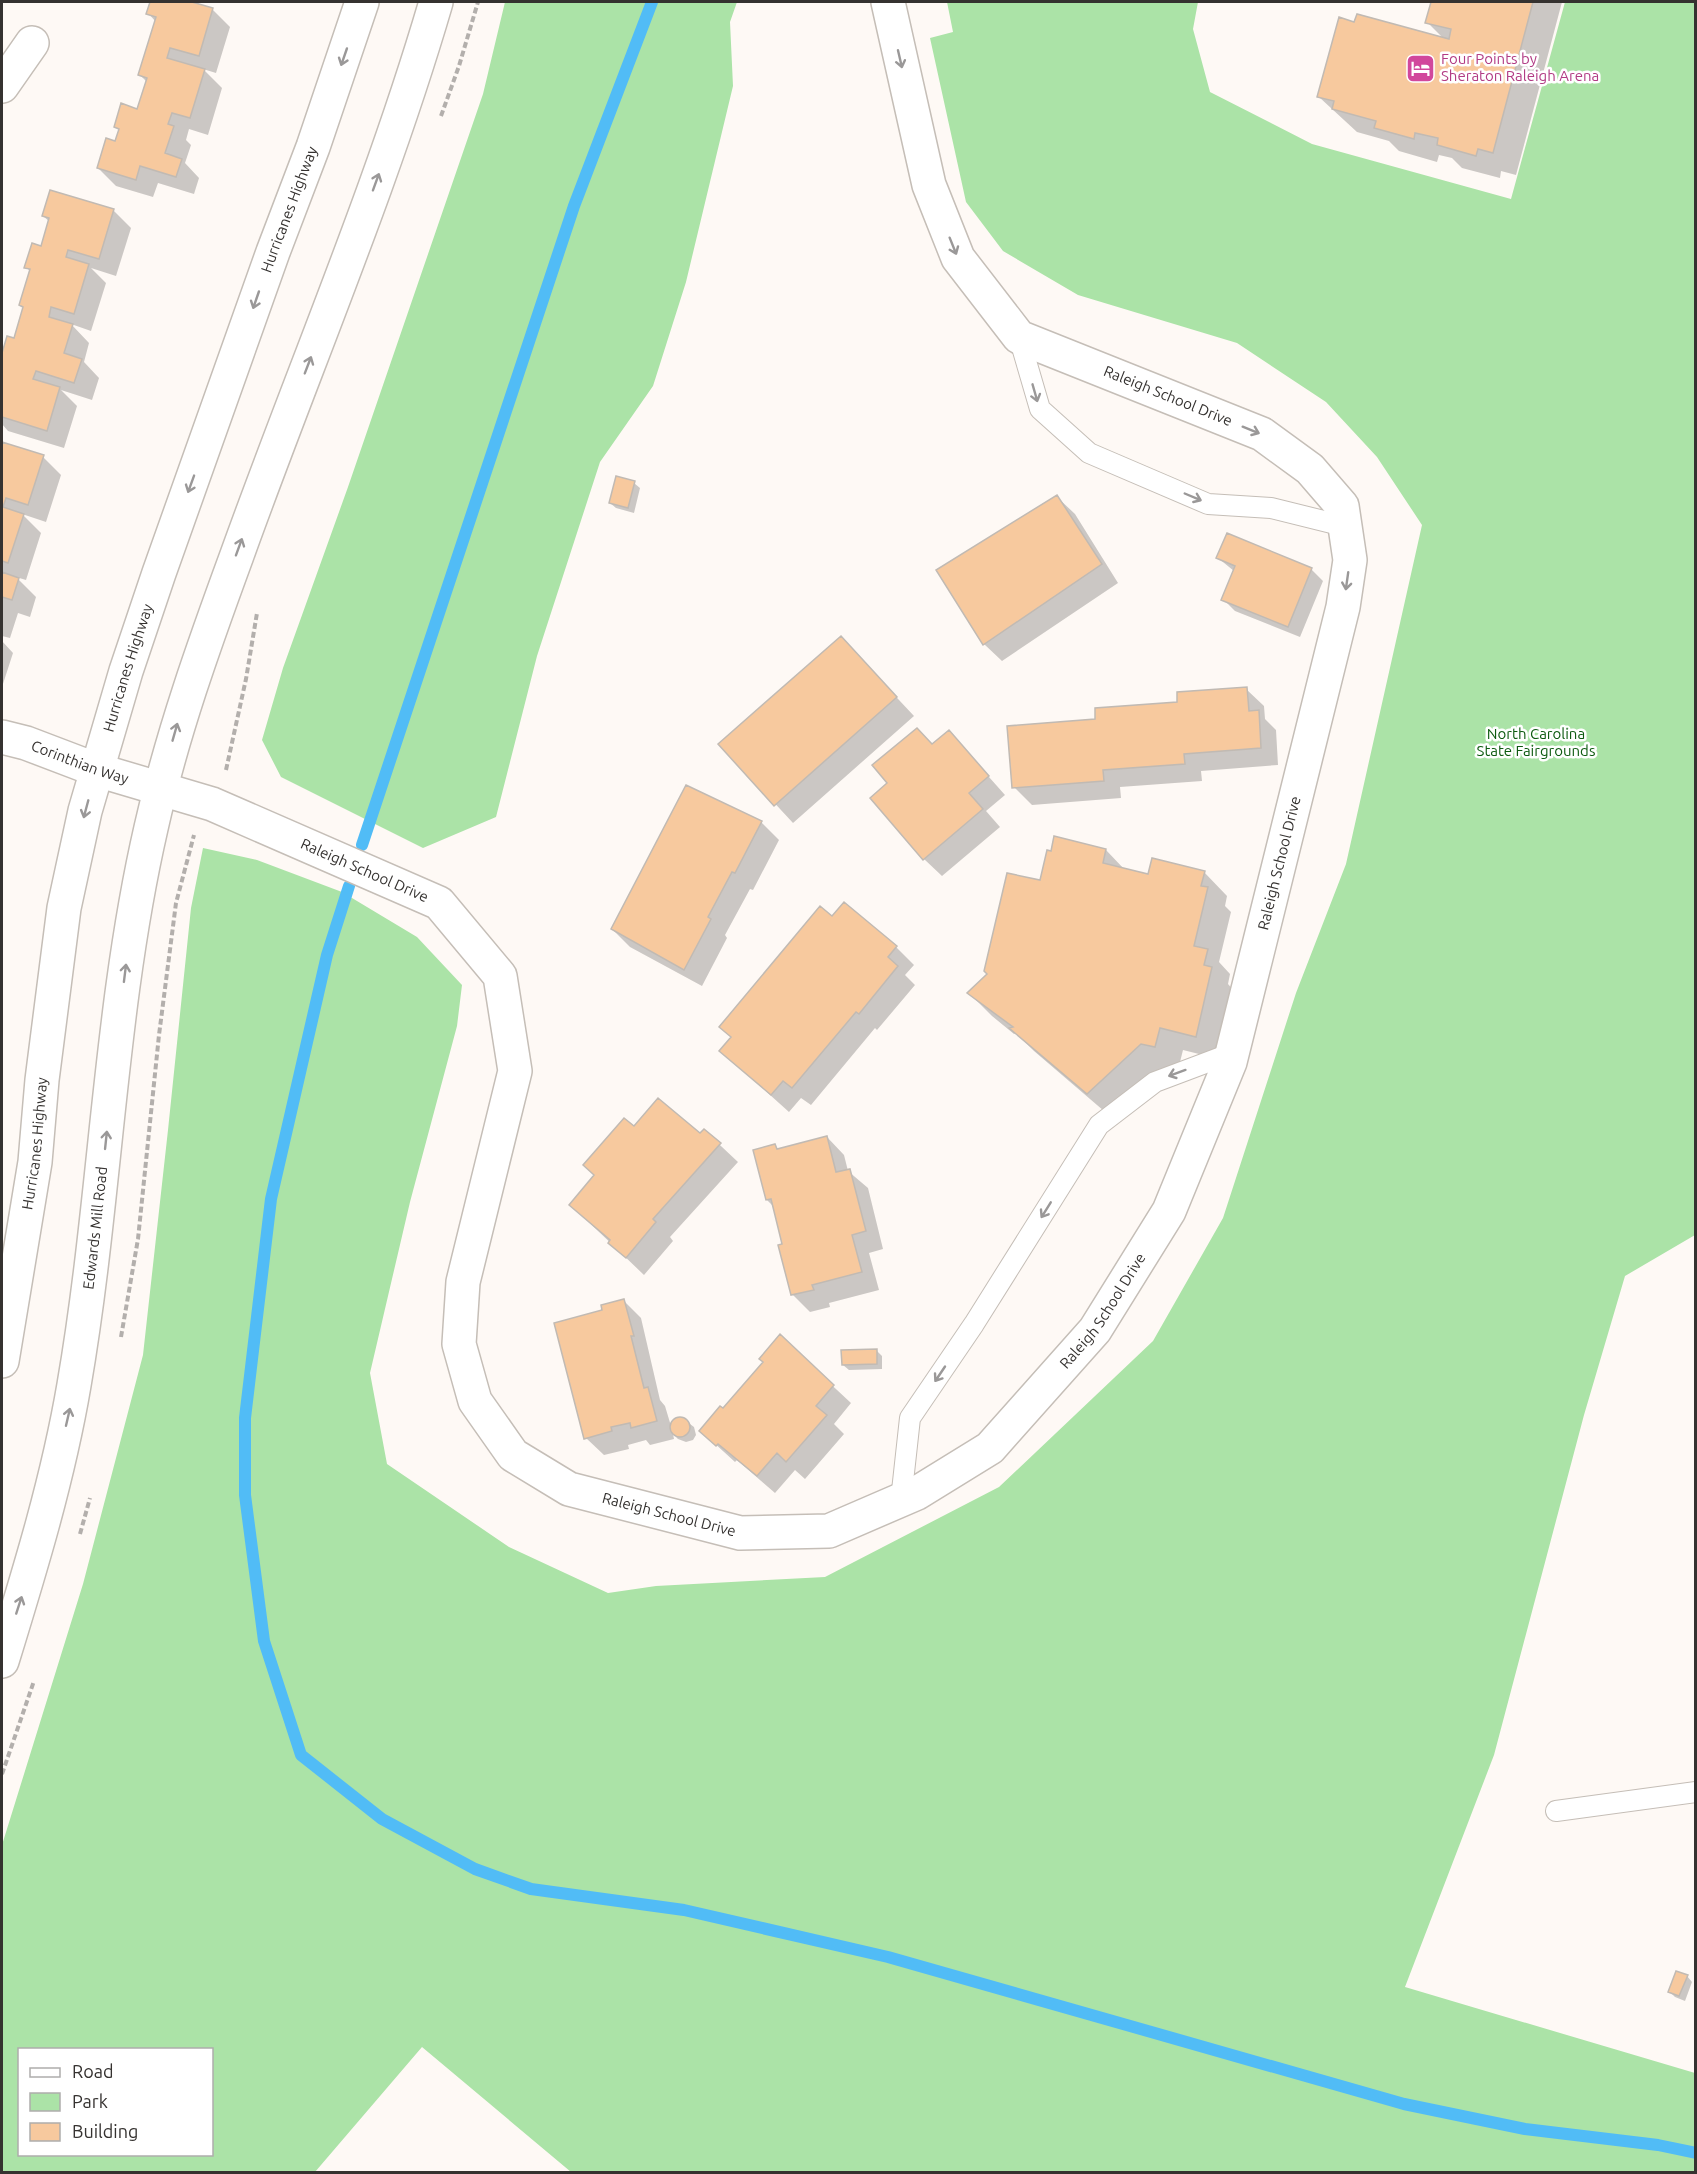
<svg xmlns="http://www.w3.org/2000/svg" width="1697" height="2174" font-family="Ubuntu,sans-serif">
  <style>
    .green { fill: #abe3a7; fill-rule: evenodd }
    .shadow { fill: #0003 }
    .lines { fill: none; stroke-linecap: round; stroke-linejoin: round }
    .stream { stroke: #51bcf6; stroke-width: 12 }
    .building { fill: #f7c99e; stroke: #c1bab3; stroke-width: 1.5 }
    .lane-casing { stroke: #c5beb7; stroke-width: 22 }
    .street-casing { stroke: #c5beb7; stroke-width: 36 }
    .secondary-casing { stroke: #c5beb7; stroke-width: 36 }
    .path { stroke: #b3afac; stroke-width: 4; stroke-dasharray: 6 3; stroke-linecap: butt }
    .lane { stroke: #fff; stroke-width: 20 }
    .street { stroke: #fff; stroke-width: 33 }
    .secondary { stroke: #fff; stroke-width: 33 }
    .oneway { stroke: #9a9898 }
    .labels { text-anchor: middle; stroke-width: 5; stroke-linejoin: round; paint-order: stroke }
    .hotel-label { font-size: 15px; fill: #b23c85; stroke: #fff; text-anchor: start }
    .street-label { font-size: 15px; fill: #353230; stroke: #fff }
    .park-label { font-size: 15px; fill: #0d5a10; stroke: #fff }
  </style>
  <rect width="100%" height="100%" fill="#fef9f5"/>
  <path class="green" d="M505,2H737L730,22L733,86L686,282L653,386L600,462L537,656L496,817L423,848L281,777L262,740L283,668L348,487L483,94Z
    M947,2H1198L1193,29L1210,92L1312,144L1511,199L1565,2H1695V1235L1625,1276L1584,1415L1494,1755L1405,1987L1695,2073V2172H571L422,2047L315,2172H2V1845L83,1584L143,1355L168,1130L191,908L203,848L257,860L342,892L417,937L462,985L457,1026L410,1202L370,1373L387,1464L509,1547L608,1593L656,1586L825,1577L999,1487L1153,1341L1223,1218L1296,993L1346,864L1422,525L1377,457L1326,402L1237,343L1078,295L1003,251L966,202L930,38L953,32ZM20,2050H212V2154H20Z"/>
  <path class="shadow" d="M152,2H186L213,10L230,27L216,73L203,69L222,88L208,135L189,129L186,140L191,145L185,163L199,178L194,194L158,183L153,197L116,186L98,168L117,143L120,131L116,127L138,110L147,82L140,75L156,22L148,13Z
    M1432,2H1562L1516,175L1501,171L1500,178L1462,168L1452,158L1439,155L1437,162L1399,151L1389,141L1357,132L1319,97L1355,23L1444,39L1427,22Z
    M113,210L131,228L116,276L91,268L106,283L91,331L71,324L89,343L84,362L99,378L92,400L61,390L77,406L64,448L8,431L2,424V376L4,369L2,367V358L8,338L15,340L24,308L31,272L26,267L42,248L50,222L43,216Z
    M2,444L43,457L61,475L46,522L22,514L41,533L26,580L16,577L36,597L30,617L18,613L10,638L2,636Z
    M634,483L640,488L634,513L616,508L610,503Z
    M1057,497L1075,514L1118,583L1002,661L984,644Z
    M1218,558L1311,569L1323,581L1300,637L1235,611L1223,599L1234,571Z
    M841,638L914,716L793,823L720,744Z
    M2,641L13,653L2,687Z
    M1246,689L1264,706L1265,719L1276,730L1278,765L1201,771L1202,781L1120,787L1121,798L1032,805L1014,787L1097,721Z
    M949,732L1005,795L986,811L1000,827L942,876L924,859L933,745Z
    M761,822L779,840L753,890L750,889L725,935L727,938L702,986L630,947L612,929Z
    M1106,850L1125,870L1149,876L1204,872L1227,896L1225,906L1231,912L1219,962L1230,974L1228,984L1235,992L1219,1059L1183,1050L1178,1070L1165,1067L1111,1117L1034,1051L1016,1033L1014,1034L992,1016L969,993L989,975L1041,882Z
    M844,904L896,947L914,965L905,975L915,985L877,1030L875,1028L811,1105L801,1098L789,1112L721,1051Z
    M634,1128L700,1135L705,1131L738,1162L670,1237L673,1241L644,1275L571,1205Z
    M827,1137L844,1155L848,1171L868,1188L883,1249L869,1253L879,1290L829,1303L830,1307L810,1312L792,1294L784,1245L774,1207L767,1200L775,1146L779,1150Z
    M624,1301L641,1318L660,1400L665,1406L671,1426L675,1419L682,1418L694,1427L696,1435L693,1440L686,1442L678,1439L673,1434L674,1439L650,1445L646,1440L628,1445L629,1449L604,1455L586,1438L604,1311Z
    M780,1337L851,1403L834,1424L844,1434L805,1479L795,1470L775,1493L737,1460L735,1462L701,1431L723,1410L764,1362Z
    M877,1351L882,1356V1369L849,1370L843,1365Z
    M1687,1976L1692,1982L1685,2001L1675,1997L1669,1991Z"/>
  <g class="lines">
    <path class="stream" d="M362,845L574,206L652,2
      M349,886L327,955L271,1199L245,1418V1495L264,1641L301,1755L382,1819L475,1869L531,1889L684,1910L888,1957L1404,2104L1525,2129L1658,2145L1696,2153"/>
  </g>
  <path class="building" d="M150,2H192L213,8L199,56L170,48L167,58L205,69L190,118L172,113L168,124L174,126L165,153L182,159L176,177L140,166L136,180L97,168L106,138L115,141L119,129L114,127L121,103L137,109L147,78L138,75L156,17L146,14Z
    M1431,2H1533L1493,153L1478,149L1476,156L1437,145L1438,138L1415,133L1414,139L1374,128L1376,121L1332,109L1334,101L1317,97L1339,17L1354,22L1357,14L1449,39L1451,29L1425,23Z
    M50,190L114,209L99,259L68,250L66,257L89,264L74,314L51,307L49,317L73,324L64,353L82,359L74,383L36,371L33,379L60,387L47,431L2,417V353L7,336L14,338L23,307L19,305L30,269L24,268L32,243L41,246L49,218L42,216Z
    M2,442L44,455L28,505L6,498L3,507L24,514L8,563L2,561Z
    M616,476L635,481L628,508L609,503Z
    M1057,495L1102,564L983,645L936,570Z
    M1227,533L1312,568L1288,627L1221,600L1235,566L1216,558Z
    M2,572L19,578L12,600L2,597Z
    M841,636L897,697L774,806L718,744Z
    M1247,687L1249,711L1259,710L1261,748L1184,754L1185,764L1103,770L1104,781L1012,788L1007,726L1095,719V708L1177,702V692Z
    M917,728L932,744L949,730L989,776L969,793L983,809L923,860L870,798L887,783L872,765Z
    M686,785L762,821L735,873L732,872L708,917L711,919L684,970L611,929Z
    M1054,836L1106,849L1103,863L1148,874L1152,858L1205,871L1201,886L1208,887L1194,946L1208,949L1204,965L1212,967L1196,1037L1160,1028L1155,1047L1141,1044L1087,1094L1009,1028L1013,1027L967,993L987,974L984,971L1007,873L1040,880L1047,850L1051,851Z
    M844,902L897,946L888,957L898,966L859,1014L856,1012L792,1088L783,1081L771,1095L719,1051L731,1037L719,1027L820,906L832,916Z
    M658,1098L700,1133L704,1129L721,1143L653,1219L656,1222L626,1258L608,1243L610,1240L569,1205L594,1175L583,1165L624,1118L634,1126Z
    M827,1136L836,1172L850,1169L866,1231L852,1235L862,1272L812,1285L814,1290L791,1295L778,1245L782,1244L771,1199L766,1200L753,1150L775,1144L777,1149Z
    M624,1299L634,1336H631L644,1388L648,1387L657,1421L631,1428L630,1423L611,1427L612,1431L584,1439L554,1323L602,1310L601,1305Z
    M780,1334L834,1385L816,1406L827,1415L786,1462L777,1453L757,1476L718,1444L716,1446L699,1431L720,1406L723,1408L763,1362L759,1359Z
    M877,1349V1364L842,1365L841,1350Z
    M670 1427a10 10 0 1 1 20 0a10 10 0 1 1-20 0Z
    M1676,1971L1688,1975L1679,1996L1668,1992Z"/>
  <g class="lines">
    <defs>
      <path id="lane" d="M1019,337L1040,409L1089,453L1208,504L1271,508L1344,526
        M901,1500L910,1418L974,1324L1099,1125L1155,1082L1232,1053
        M1556,1811L1696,1792"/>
      <g id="street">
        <path d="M2,86L32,43"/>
        <path id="s1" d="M2,737L26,743L97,770L212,804L439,903L500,976L515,1071L463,1282L459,1344L475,1401L513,1455L569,1489L740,1533L829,1531L917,1493L990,1448L1095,1330L1169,1211L1230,1062L1343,607L1350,560L1342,506L1310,469L1262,434L1019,337L958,258L929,185L888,2"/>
      </g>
      <g id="secondary">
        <path id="s2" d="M2,1361L35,1162L42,1080L64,908L85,811L126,671L159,573L273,252L313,147L362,2"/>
        <path id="s3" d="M2,1661C30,1570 58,1479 74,1385C106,1200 109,1011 151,828C172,734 204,645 237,555C303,371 381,190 436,2"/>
      </g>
    </defs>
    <use href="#lane" class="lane-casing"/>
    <use href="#street" class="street-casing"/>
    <use href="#secondary" class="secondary-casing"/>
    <path class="path" d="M441,116L459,66L478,2
      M226,770L246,679L257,613
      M121,1337L138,1239L159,1035L176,903L194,835
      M80,1534L90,1498
      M2,1774L34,1681"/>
    <use href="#lane" class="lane"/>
    <use href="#street" class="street"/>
    <use href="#secondary" class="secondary"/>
  </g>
  <defs><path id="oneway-shaft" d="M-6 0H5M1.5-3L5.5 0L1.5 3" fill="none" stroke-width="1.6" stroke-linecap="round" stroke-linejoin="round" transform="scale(1.5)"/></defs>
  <g class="oneway">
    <use href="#oneway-shaft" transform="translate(344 57) rotate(109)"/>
    <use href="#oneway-shaft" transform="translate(900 59) rotate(77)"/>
    <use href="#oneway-shaft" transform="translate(376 182) rotate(-70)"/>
    <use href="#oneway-shaft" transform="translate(953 246) rotate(68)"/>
    <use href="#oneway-shaft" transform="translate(256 300) rotate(109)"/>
    <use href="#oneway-shaft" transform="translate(308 365) rotate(-69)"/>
    <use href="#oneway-shaft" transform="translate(1035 393) rotate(74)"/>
    <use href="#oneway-shaft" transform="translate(1251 430) rotate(22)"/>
    <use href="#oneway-shaft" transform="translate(191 484) rotate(110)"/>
    <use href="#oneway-shaft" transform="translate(1193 497) rotate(23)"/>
    <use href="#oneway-shaft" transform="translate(239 547) rotate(-70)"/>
    <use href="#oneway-shaft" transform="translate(1347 581) rotate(98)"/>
    <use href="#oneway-shaft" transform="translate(175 732) rotate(-74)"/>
    <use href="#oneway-shaft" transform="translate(86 809) rotate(105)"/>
    <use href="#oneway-shaft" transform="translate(125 973) rotate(-83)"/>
    <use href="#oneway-shaft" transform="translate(1177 1073) rotate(160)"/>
    <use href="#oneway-shaft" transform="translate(106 1140) rotate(-84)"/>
    <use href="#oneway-shaft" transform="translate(1046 1210) rotate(122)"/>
    <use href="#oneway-shaft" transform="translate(940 1374) rotate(124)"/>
    <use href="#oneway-shaft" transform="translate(68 1417) rotate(-77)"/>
    <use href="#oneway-shaft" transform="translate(19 1605) rotate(-72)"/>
  </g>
  <defs>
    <symbol id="hotel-square" viewBox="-11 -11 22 22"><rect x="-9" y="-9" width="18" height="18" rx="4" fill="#d1479c" stroke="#fff"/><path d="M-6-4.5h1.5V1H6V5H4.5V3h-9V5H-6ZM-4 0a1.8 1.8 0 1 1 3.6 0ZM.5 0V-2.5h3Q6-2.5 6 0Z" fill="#fff"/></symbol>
  </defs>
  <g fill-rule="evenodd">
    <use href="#hotel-square" x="1404" y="52" width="33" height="33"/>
  </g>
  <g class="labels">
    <g class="hotel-label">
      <text x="1441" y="64">Four Points by<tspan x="1441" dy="17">Sheraton Raleigh Arena</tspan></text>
    </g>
    <g class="street-label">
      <text dy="5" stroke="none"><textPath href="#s2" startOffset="1192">Hurricanes Highway</textPath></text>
      <text transform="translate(1168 396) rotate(22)" y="5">Raleigh School Drive</text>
      <text dy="5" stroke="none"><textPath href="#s2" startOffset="706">Hurricanes Highway</textPath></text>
      <text dy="5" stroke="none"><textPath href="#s1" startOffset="82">Corinthian Way</textPath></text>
      <text dy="5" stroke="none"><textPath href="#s1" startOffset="2241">Raleigh School Drive</textPath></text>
      <text dy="5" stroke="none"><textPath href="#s1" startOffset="387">Raleigh School Drive</textPath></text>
      <text dy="5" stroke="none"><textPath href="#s2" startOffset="220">Hurricanes Highway</textPath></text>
      <text dy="5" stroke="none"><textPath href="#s3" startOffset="444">Edwards Mill Road</textPath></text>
      <text dy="5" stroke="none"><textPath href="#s1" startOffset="1755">Raleigh School Drive</textPath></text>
      <text dy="5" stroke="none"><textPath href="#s1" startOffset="1233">Raleigh School Drive</textPath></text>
    </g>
    <g class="park-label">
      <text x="1536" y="739">North Carolina<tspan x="1536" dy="17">State Fairgrounds</tspan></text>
    </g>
  </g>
  <rect width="1697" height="2174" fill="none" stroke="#353230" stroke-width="6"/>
  <rect x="18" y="2048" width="195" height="108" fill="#ffffff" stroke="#aeadac" stroke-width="1.5"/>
  <rect x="30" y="2068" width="30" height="9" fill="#ffffff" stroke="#aeadac" stroke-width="1.5"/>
  <text x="72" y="2078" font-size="18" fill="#353230">Road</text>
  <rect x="30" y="2093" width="30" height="18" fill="#abe3a7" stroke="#aeadac" stroke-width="1.5"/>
  <text x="72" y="2108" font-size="18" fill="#353230">Park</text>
  <rect x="30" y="2123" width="30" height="18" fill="#f7c99e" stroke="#aeadac" stroke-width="1.5"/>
  <text x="72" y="2138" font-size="18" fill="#353230">Building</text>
</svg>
